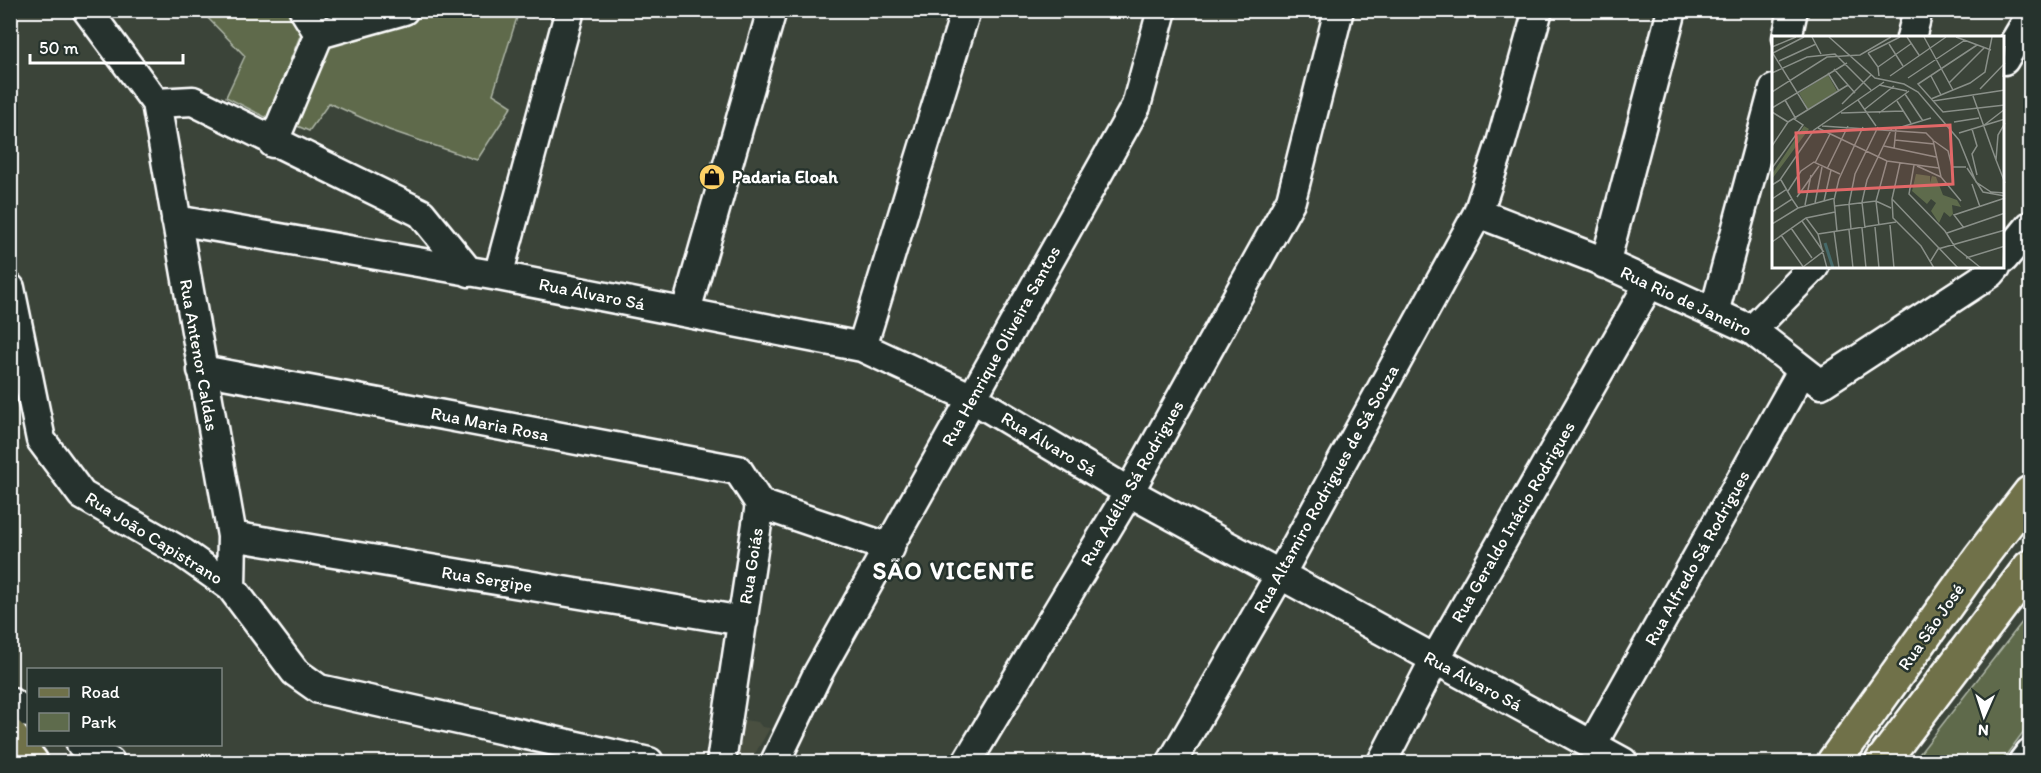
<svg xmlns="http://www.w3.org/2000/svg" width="2041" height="773" font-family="Itim,sans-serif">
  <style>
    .built { fill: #494f41 }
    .green { fill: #5e6b4c; stroke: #aeb5a6; stroke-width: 1.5 }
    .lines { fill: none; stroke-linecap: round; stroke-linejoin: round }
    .minor-casing { stroke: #fff; stroke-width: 33 }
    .major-casing { stroke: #fff; stroke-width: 38 }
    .minor { stroke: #26332d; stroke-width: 28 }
    .major { stroke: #6f714a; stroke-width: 33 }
    .labels { text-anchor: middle; stroke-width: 5; stroke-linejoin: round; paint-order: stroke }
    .poi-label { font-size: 18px; font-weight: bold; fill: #fff; stroke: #26332d; text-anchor: start }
    .street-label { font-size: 18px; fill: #fff; stroke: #26332d }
    .district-label { font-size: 24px; font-weight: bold; letter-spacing: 1.5px; fill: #fff; stroke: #26332d }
    .inset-river { fill: none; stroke: #466a6a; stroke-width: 3 }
    .inset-road { fill: none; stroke: #898f88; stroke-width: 1.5 }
    .view { fill: #e26868; fill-opacity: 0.15; stroke: #e26868; stroke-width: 3 }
    .inset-edge { fill: none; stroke: #fff; stroke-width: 3 }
  </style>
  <rect width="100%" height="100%" fill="#3b4439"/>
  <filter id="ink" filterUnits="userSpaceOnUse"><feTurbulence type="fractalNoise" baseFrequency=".0167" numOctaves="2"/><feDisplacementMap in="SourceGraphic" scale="12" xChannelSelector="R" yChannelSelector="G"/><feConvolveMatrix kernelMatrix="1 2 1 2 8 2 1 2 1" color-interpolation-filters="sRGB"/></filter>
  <g filter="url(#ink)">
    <path class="built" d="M737,719L758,722L762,727L770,728L750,762H732Z"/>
    <path class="green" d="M201,11H519L493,94L512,106L477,160L389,130L329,103L309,131L295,125L332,39L302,31L267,118L226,97L245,56Z
      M2030,612V723L2001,762H1913Z"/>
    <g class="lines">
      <defs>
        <path id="minor" d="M87,10L156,103L232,536L231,587L295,672L319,689L649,762
          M319,34L404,10
          M1787,38L1793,10
          M1911,38L1918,10
          M2004,60L2030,16
          M156,103L193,101L421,213L469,272
          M273,143L319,34L304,10
          M1478,213L1594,258L1752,330L1821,384L1991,273L1996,267
          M176,220L498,276L862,347L972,398L1129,492L1623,762
          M2004,258L2030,226
          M1605,264L1672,10
          M498,276L570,10
          M10,288L41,440L82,495L183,553L231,587
          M686,311L772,10
          M1714,313L1774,89
          M1752,330L1814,267
          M862,347L966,10
          M202,370L738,470L760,504
          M760,504L890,548
          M232,536L743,621
          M10,702L28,713
          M81,744L110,762
          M1592,745L1802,371
          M721,762L760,504
          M775,762L818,673L1136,106L1162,10
          M967,762L1129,492L1291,200L1339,10
          M1172,762L1281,573L1478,213L1501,143L1538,10
          M1382,762L1434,661L1649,284
          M2023,762L2030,753"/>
        <path id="major" d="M10,736L31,762
          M1834,762L1980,558L2030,493
          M1882,762L2030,567"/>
      </defs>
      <use href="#minor" class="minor-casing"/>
      <use href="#major" class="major-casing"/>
      <use href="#minor" class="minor"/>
      <use href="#major" class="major"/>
    </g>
  </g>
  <defs>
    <symbol id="shop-disc" viewBox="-11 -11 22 22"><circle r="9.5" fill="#ffd166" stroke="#26332d"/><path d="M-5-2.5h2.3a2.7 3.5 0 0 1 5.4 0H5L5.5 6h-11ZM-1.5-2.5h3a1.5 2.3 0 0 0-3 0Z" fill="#111"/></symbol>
  </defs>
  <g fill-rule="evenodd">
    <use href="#shop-disc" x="697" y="162" width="30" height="30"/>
  </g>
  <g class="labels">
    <g class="poi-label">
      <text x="732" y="183">Padaria Eloah</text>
    </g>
    <g class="street-label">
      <text transform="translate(592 294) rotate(11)" y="6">Rua Álvaro Sá</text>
      <text transform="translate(1686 301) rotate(25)" y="6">Rua Rio de Janeiro</text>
      <text transform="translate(1001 346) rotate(-61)" y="6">Rua Henrique Oliveira Santos</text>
      <text transform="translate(199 355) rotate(80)" y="6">Rua Antenor Caldas</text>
      <text transform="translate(490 424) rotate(11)" y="6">Rua Maria Rosa</text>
      <text transform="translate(1049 444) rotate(31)" y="6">Rua Álvaro Sá</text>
      <text transform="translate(1132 483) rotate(-60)" y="6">Rua Adélia Sá Rodrigues</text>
      <text transform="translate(1326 489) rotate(-61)" y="6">Rua Altamiro Rodrigues de Sá Souza</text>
      <text transform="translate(1513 522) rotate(-60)" y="6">Rua Geraldo Inácio Rodrigues</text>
      <text transform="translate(154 538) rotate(32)" y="6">Rua João Capistrano</text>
      <text transform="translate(1697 558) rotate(-61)" y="6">Rua Alfredo Sá Rodrigues</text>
      <text transform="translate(751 566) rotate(-81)" y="6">Rua Goiás</text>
      <text transform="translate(487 579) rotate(9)" y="6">Rua Sergipe</text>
      <text transform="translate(1931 627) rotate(-55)" y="6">Rua São José</text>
      <text transform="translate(1473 681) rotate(28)" y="6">Rua Álvaro Sá</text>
    </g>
    <g class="district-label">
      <text x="954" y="579">SÃO VICENTE</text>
    </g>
  </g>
  <g transform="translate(1772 36)">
    <rect width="232" height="232" fill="#3b4439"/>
    <path d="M56,39L65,55L36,73L27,57ZM32,90L37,93L0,143V138ZM144,138L158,140V147L160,140L164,141L171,159L185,164L189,171L180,169L181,178L178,181L172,176L167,187L159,175L164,167L159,163L155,168L140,155Z" fill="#5e6b4c"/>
    <path class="inset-river" d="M53,207L61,232"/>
    <path class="inset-road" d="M40,1L49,18M57,1L103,42L132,48L146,56L187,104L204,146L219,156L233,157M135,1L147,19M152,1L181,54M184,1L219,14M117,8L131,30M205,9L146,48L171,76L233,69M0,11L24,1M0,16L36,74M1,17L32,1M96,17L128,1M96,17L106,31L107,40M7,25L44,8M106,31L140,7M62,33L83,57M0,37L35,21L63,18L99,54M56,37L67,55M118,40L174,1M159,40L169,59M231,41L233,10M136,42L193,4M177,47L212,12M107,49L135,55M208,53L233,27M0,56L55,21L88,19L119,1M133,58L151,85M201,60L224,124M159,63L198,47L213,36L220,1M13,64L24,83M86,64L104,90M125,65L139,87M161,65L233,54M70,68L99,39M0,72L75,27M93,73L122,50M0,76L16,86M69,77L131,75M107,77L137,55M16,86L76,49M182,86L207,82M233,87L226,99L224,124L233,147M50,90L154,97L161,104L169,141L189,165M211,90L233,73M46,92L115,125L167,132M126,92L159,82M200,93L205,110L200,118L205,139M187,97L233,83M123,104L162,108M162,105L176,115L180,131H194H190M0,110L16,86M112,110L164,121M122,113L124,92M43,127L58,98M128,127L120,163L121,182L149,210L162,232M142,129L137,158L173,195L183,211L209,232M145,130L169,141M0,132L31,89L22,83M195,132L211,156L233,160M55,133L76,90M9,144L20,163M200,148L208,171M0,149L8,144L42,94L112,46M16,155L29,135L42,126L68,138M25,161L47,130M0,163L15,153M120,163L186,232M52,165L59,134M43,167L50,131M33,169L39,139M63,170L104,165L119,172M0,176L20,163L26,172M34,182L46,198L55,232M30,185L51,215M0,188L26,172L63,162M118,189L122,232M107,190L104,165L115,125M103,191L107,232M19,192L40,222M90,192L94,232M93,192L90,166L95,144L120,92M192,192L182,179L233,162M79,193L77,168L83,138L106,91M77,194L81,232M62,195L67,232M65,195L62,164L67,143L91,91M175,197L233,177M46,198L124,186M9,199L32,232M0,206L34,182L63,176M194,222L233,210M158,226L166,213L233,194M31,231L52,215M100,232H133M231,232L232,210"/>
    <path class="view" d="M178,89L181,148L27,156L24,97Z"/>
    <rect width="232" height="232" class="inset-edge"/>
  </g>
  <rect width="2041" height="773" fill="none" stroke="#26332d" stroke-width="36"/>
  <rect x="18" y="18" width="2005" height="737" fill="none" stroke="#fff" stroke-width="2" filter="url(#ink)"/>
  <rect x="27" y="668" width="195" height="78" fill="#26332d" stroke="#7d8581" stroke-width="1.5"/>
  <rect x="39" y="688" width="30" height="9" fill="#6f714a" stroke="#7d8581" stroke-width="1.5"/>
  <text x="81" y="698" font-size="18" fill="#ffffff">Road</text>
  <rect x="39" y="713" width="30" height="18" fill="#5e6b4c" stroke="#7d8581" stroke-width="1.5"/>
  <text x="81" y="728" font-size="18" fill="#ffffff">Park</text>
  <g transform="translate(1984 716) rotate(183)" stroke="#26332d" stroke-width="4.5" paint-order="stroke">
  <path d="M0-4.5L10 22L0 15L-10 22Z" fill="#ffffff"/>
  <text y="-9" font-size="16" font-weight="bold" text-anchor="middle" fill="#ffffff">N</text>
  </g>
  <path d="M30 54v9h153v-9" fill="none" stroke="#ffffff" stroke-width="3"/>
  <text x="39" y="54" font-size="18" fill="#ffffff" stroke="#26332d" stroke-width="4.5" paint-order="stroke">50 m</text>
</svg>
